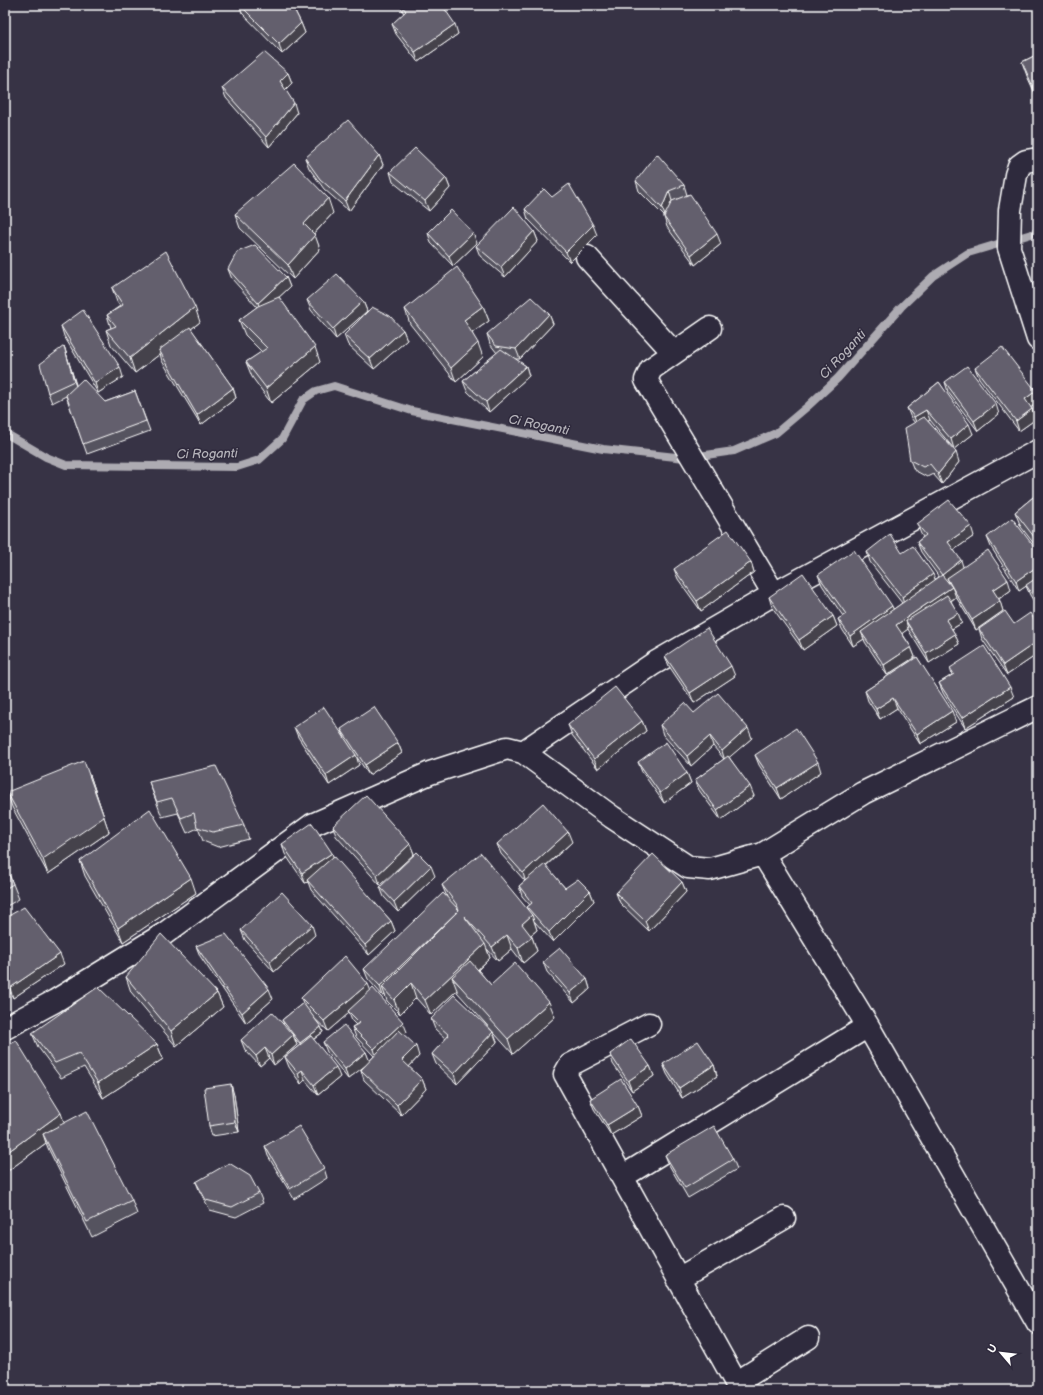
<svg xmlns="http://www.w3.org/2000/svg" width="1043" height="1395" font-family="'Balsamiq Sans',sans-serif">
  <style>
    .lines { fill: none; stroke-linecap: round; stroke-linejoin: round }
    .stream { stroke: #adabb2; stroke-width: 8 }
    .minor-casing { stroke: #fff; stroke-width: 25 }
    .minor { stroke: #2f2a3d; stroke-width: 22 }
    .wall { fill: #55525e; stroke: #fff }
    .shaded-wall { fill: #45424c; stroke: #fff }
    .building { fill: #635f6d; stroke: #fff }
    .labels { text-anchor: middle; stroke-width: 3; stroke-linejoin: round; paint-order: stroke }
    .water-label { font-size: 13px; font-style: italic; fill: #b4b2b9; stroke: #2f2a3d }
  </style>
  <rect width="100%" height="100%" fill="#373345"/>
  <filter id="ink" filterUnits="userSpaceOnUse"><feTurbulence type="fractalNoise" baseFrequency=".025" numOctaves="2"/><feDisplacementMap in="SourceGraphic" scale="8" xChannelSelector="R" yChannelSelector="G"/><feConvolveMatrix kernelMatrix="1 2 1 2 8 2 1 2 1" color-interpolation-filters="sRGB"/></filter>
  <g filter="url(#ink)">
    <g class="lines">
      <path class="stream" d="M5,433L46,457L66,465L237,467L259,460L282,439L303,400L316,391L334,386L412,411L603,449L685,458L734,451L776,433L808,406L838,378L901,307L933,276L968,253L1038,232"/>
      <defs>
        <path id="minor" d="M1038,159L1026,161L1019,166L1016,175L1010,210L1009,248L1038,339
          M587,257L674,353
          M710,328L651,369L646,380L774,594
          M523,752L653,664L774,594L1038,451
          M763,854L868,1026L1038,1323
          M649,1024L570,1065L565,1074L740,1390
          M5,1028L55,1001L164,934L312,825L430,773L507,748L523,752L612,817L688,867L710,869L763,854L863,793L1038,707
          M622,1177L868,1026
          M678,1279L784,1218
          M736,1383L808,1338"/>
      </defs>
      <use href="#minor" class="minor-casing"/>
      <use href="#minor" class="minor"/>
    </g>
    <path class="wall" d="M239,5H299V7L295,11L301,23L305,33L282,54L242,13Z
      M400,5H442L458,34L418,62L396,34L392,24L404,14Z
      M1038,54V100L1027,76L1022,62Z
      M288,73L292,83L285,89L297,113L269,147L226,98L222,88Z
      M379,155L383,165L349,211L324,189L309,168L305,158Z
      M390,172L446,178L450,188L429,211L393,182Z
      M636,181L684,185L687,195L721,244L695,265L667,227L664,217V216L639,191Z
      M525,209L597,235L570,262L528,219Z
      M333,213L314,234L320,249L293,279L240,228L235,214Z
      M534,231L538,241L505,277L480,256L476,246Z
      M428,233L477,243L453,266L431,243Z
      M228,269L286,277L290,287L279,297L320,362L271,403L252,377L246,362L262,352L245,335L239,320L257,307L232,279Z
      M112,288L200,322L191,329L233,388L236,398L201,425L162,361L160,354L135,373L111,345L106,330L111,328L107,315L120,306L117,302Z
      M307,300L363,301L367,311L336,339L311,310Z
      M483,306L489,321L472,333L483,357L456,382L410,324L405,309Z
      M549,314L553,324L520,359H515L526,366L529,376L489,412L467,391L463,381L497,353L490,344L487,334Z
      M61,326L123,377L98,393L64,336Z
      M403,330L407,340L374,369L348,345L344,335Z
      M64,346L76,386L105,402L135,391L150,431L87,454L66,396L52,403L48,393Z
      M975,368L1038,396V402L1031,407L1036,419L1019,431L979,378Z
      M939,382L973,434L954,449L930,420L928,421L959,462L942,484L933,474L927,477L914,470L910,460L915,423L911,418L907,408Z
      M945,382L999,414L978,431L948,392Z
      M1038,493V549L1021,527L1015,512Z
      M917,524L974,536L954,550L963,567L1011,590L999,599L1003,611L976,630L956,597L951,601L962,623L952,629L959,644L929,663L909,631L908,629L902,633L911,647L915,657L887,675L865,642L864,639L853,646L842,629L838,619L843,616L822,585L818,575L894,609L902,603L870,562L867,552L936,579L939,577L921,552L917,542L923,537L921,534Z
      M987,537L1038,552V608L1030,595L1026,586L1019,591L991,547Z
      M751,562L754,572L701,611L678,579L674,569Z
      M769,597L833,616L837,626L803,650L772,607Z
      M1038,625V654L1007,675L982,639L979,629Z
      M665,656L735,676L694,703L669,666Z
      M917,657L956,722L920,744L897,708L880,719L868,701L865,691Z
      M950,668L1014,697L965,728L943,693L939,683L952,675Z
      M694,713L752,738L729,757L754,796L721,820L699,790L695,780L724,759L713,746L691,766L663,735L660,725Z
      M642,721L646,731L598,769L572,735L568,725Z
      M294,727L345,738L341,729L398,743L402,753L369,775L356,756L359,765L329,785L298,737Z
      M755,755L821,772L781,799L759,765Z
      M638,762L687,773L691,783L664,803L642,772Z
      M90,775L109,832L48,874L12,807L7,792Z
      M149,782L244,825L249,839L218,847L203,841L198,828L187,833L178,813L162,817Z
      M333,826L410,844L414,854L380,885L336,836Z
      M572,842L546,866L565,888L590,891L594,901L553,942L534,921L537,930L531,935L532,937L537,951L523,963L512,949L498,961L487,949L490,958L478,970L491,985L555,1017L513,1054L457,992V990L431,1015L416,998L400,1014L387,1001L385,995L383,996L368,979L364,969L447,897L442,885L528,911L527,907L530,905L522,896L519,886L525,881L501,854L497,844Z
      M282,844L332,853L333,857L391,921L395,931L369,955L311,890L308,882L305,883L285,854Z
      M80,861L196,893L123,942L85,876Z
      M5,865L13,884L19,899L5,907Z
      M435,876L398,912L384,897L380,887Z
      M682,882L686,892L649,931L620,903L616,893Z
      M5,918L64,964L13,998L5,983Z
      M241,930L315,935L274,972L245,940Z
      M196,946L273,999L246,1023L200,956Z
      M543,962L587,979L590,989L574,1003L547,972Z
      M126,977L217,993L223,1007L176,1046L131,992Z
      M370,990L407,1032L404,1035L419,1056L409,1067L422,1079L426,1089L401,1115L364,1080L361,1070L363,1067L348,1079L327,1052L323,1042L366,1052L369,1061L374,1056L356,1037L352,1027L356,1025L352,1021L349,1013L328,1031L313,1017L321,1027L323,1032L313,1040L340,1077L318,1095L305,1080L301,1084L289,1067L285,1057L300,1045L295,1039L297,1045L274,1065L269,1058L260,1066L245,1050L241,1040L284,1024L282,1020L303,1003L301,998Z
      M431,1019L493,1032L497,1042L457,1084L436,1064L432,1054L446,1039L435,1029Z
      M32,1033L157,1044L163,1059L103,1098L84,1067L61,1078L38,1047Z
      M5,1046L64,1123L132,1200L137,1214L92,1237L48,1148L46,1143L5,1173Z
      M610,1054L650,1066L654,1076L632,1091L613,1064Z
      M663,1064L714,1065L717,1076L682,1098L667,1074Z
      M234,1095L239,1132L212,1136L209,1126Z
      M590,1099L638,1106L642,1116L611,1135L594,1109Z
      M265,1146L324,1168L327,1178L294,1199L268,1156Z
      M665,1155L733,1159L737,1169L688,1198L669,1165Z
      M196,1182L259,1193L263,1203L236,1217L210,1210L200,1192Z"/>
    <path class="shaded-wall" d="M291,5H299V7L294,12Z
      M301,23L305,33L282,54L279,44Z
      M455,24L458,34L418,62L415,52Z
      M288,73L292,83L284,91L280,81Z
      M294,103L297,113L269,147L266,137Z
      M379,155L383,165L349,211L345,201Z
      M446,178L450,188L429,211L425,201Z
      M669,191L672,201L666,218L662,208Z
      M328,198L333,213L310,238L304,224Z
      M593,225L597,235L570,262L566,252Z
      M534,231L538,241L505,277L501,267Z
      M473,233L477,243L453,266L449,256Z
      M717,234L721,244L695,265L691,255Z
      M315,235L320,249L293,279L288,265Z
      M286,277L290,287L262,313L258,303Z
      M363,301L367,311L336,339L333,329Z
      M483,306L489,321L469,335L464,320Z
      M195,307L200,322L160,353L159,350L160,354L135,373L130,358Z
      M549,314L553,324L520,359L516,349Z
      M403,330L407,340L374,369L370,359Z
      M478,343L483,357L456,382L451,368Z
      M64,346L67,356L78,391L74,381Z
      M315,347L320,362L271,403L266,388Z
      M526,366L529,376L489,412L486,402Z
      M120,367L123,377L98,393L95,383Z
      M233,388L236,398L201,425L197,415Z
      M1036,391L1038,396V402L1029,409L1025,399Z
      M996,404L999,414L978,431L974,421Z
      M1032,409L1036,419L1019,431L1016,421Z
      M926,410L930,420L918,427L914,417Z
      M969,424L973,434L954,449L951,439Z
      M956,452L959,462L942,484L938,474Z
      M971,526L974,536L951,552L948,542Z
      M961,560L964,570L947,578L949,582L945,585L942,575Z
      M751,562L754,572L701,611L697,601Z
      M1038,566V578L1019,591L1016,581Z
      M933,574L937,584L905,608L902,597Z
      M1008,580L1011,590L997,600L993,590Z
      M952,587L956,597L910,628L906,621L908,629L900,635L896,625Z
      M1000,601L1003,611L976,630L972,620Z
      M892,606L896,616L861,632L864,639L853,646L850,636Z
      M958,613L962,623L950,630L946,620Z
      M833,616L837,626L803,650L799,640Z
      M955,634L959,644L929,663L926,653Z
      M1038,641V654L1007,675L1003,665Z
      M911,647L915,657L887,675L884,665Z
      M731,666L735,676L694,703L690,693Z
      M1010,687L1014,697L965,728L962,718Z
      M893,698L897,708L880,719L876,709Z
      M952,711L956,722L920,744L917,734Z
      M642,721L646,731L598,769L594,759Z
      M748,728L752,738L725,761L722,751Z
      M710,736L713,746L691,766L687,756Z
      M398,743L402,753L369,775L365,765Z
      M356,755L359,765L329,785L326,775Z
      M818,762L821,772L781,799L777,788Z
      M687,773L691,783L664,803L660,793Z
      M90,775L109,832L48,874L43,859Z
      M750,786L754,796L721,820L717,810Z
      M568,832L572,842L526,883L523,873Z
      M410,844L414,854L380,885L377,875Z
      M332,853L335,863L307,880L308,882L305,883L302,873Z
      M431,866L435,876L398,912L394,902Z
      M191,878L196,893L123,942L118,928Z
      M682,882L686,892L649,931L645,921Z
      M590,891L594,901L553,942L549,932Z
      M459,910L462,920L382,987L385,995L383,996L380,986Z
      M532,915L537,930L527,938L522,924Z
      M391,921L395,931L369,955L365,945Z
      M312,925L315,935L274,972L270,962Z
      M507,935L512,949L498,961L492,947Z
      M532,937L537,951L523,963L518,948Z
      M485,944L490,958L460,986L452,977L457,990L431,1015L425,1000Z
      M60,954L64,964L13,998L10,988Z
      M587,979L590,989L574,1003L570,993Z
      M411,983L416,998L400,1014L394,1000Z
      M368,984L372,994L348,1011L349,1013L328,1031L324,1021Z
      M269,989L273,999L246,1023L242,1013Z
      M217,993L223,1007L176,1046L171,1031Z
      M549,1002L555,1017L513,1054L508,1039Z
      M403,1022L407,1032L377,1059L374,1049Z
      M321,1027L323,1032L302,1048L300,1043Z
      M493,1032L497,1042L457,1084L454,1074Z
      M293,1035L297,1045L274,1065L271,1055Z
      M157,1044L163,1059L103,1098L98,1083Z
      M416,1046L419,1056L406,1070L402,1060Z
      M265,1048L269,1058L260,1066L256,1056Z
      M366,1052L370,1062L348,1079L345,1069Z
      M714,1065L717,1076L682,1098L679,1088Z
      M650,1066L654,1076L632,1091L628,1081Z
      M336,1067L340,1077L318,1095L314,1085Z
      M302,1070L305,1080L301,1084L298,1073Z
      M422,1079L426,1089L401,1115L397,1105Z
      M231,1084L234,1095L239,1132L235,1122Z
      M638,1106L642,1116L611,1135L607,1125Z
      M61,1113L66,1128L43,1134L46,1143L5,1173V1154Z"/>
    <path class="building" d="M240,5H292L301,23L279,44Z
      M401,5H442L455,24L415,52L392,24L406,11Z
      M264,52L288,73L280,81L294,103L266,137L222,88Z
      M1038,54V98L1022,62Z
      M348,120L379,155L345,201L320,179L305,158Z
      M415,148L446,178L425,201L390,172Z
      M657,154L684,185L669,191L662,208L636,181Z
      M294,163L328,198L304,224L315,235L288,265L235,214Z
      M569,184L593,225L566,252L525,209L544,189L552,197Z
      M690,194L717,234L691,255L664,217L672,201Z
      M514,207L534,231L501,267L476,246Z
      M451,210L473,233L449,256L428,233Z
      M255,245L286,277L258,303L228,269L237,252Z
      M166,251L195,307L130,358L106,330L116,326L107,315L123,305L112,288Z
      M457,267L483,306L464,320L478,343L451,368L405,309Z
      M337,274L363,301L333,329L307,300Z
      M279,297L315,347L266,388L246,362L267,348L239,320L258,306Z
      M531,297L549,314L516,349L496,346L487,334Z
      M372,307L390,316L403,330L370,359L344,335Z
      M83,310L120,367L95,383L61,326Z
      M190,327L233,388L197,415L159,350Z
      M64,346L74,381L48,393L40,364Z
      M1002,347L1036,391L1025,399L1032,409L1016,421L975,368Z
      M501,349L526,366L486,402L463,381Z
      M967,366L996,404L974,421L945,382Z
      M83,379L105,402L135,391L146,421L83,444L66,395Z
      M939,382L969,424L951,439L926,410L914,417L907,408Z
      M924,417L956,452L938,474L930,464L923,467L910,460L905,428Z
      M1038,493V542L1015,512Z
      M949,500L971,526L948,542L961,560L942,575L917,542L926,535L917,524Z
      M1012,518L1038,552V566L1016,581L987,537Z
      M728,530L751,562L697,601L674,569Z
      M890,534L902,553L913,546L933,574L902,597L867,552Z
      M854,550L892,606L850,636L838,619L846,614L818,575Z
      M988,550L1008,580L993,590L1000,601L972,620L952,587L896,625L911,647L884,665L861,632L942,575L952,587L947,578Z
      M803,573L833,616L799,640L769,597Z
      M1038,577V603L1026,585Z
      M947,595L958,613L946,620L955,634L926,653L906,621Z
      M1005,611L1014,624L1030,613L1038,625V641L1003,665L979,629Z
      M707,628L731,666L690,693L665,656Z
      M984,646L1010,687L962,718L939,683L954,674L950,668Z
      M917,657L952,711L917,734L893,698L876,709L865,691Z
      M615,687L642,721L594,759L568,725Z
      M718,693L748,728L722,751L710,736L687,756L660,725L685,703L694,713Z
      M324,707L356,755L326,775L294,727Z
      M374,707L398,743L365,765L341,729Z
      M796,728L818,762L777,788L755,755Z
      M666,742L687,773L660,793L638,762Z
      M728,756L750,786L717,810L695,780Z
      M84,761L104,817L43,859L7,792Z
      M216,766L244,825L213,832L197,827L194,813L181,818L172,798L157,802L149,782Z
      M366,795L410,844L377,875L333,826Z
      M543,803L568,832L523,873L497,844Z
      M150,809L191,878L118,928L80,861Z
      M312,823L332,853L302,873L282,844Z
      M417,852L431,866L394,902L380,887Z
      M481,853L532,915L522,924L532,937L518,948L507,935L492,947L464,916L485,944L425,1000L411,983L394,1000L382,987L459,910L457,905L442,885Z
      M653,854L682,882L645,921L616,893Z
      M334,856L391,921L365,945L307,880Z
      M545,864L565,888L578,879L590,891L549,932L527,907L532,903L519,886Z
      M5,865L13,884L5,889Z
      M282,892L312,925L270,962L241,930Z
      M443,893L459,910L380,986L364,969Z
      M24,907L60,954L10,988L5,980V918Z
      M161,934L217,993L171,1031L126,977Z
      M226,934L269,989L242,1013L196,946Z
      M560,948L587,979L570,993L543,962Z
      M345,956L368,984L324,1021L301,998Z
      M470,961L491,985L515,963L549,1002L508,1039L452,977Z
      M98,987L157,1044L98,1083L79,1053L55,1063L32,1033Z
      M373,988L403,1022L374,1049L352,1027L360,1023L348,1011Z
      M454,995L493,1032L454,1074L432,1054L449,1035L431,1019Z
      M303,1003L321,1027L300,1043L282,1020Z
      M272,1012L293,1035L271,1055L265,1048L256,1056L241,1040Z
      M344,1025L366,1052L345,1069L323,1042Z
      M399,1030L416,1046L402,1060L422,1079L397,1105L361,1070Z
      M311,1036L336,1067L314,1085L302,1070L298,1073L285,1057Z
      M631,1039L650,1066L628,1081L610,1054Z
      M16,1040L61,1113L5,1154V1046Z
      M698,1041L714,1065L679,1088L663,1064Z
      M621,1079L638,1106L607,1125L590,1099Z
      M231,1084L235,1122L209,1126L204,1088Z
      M87,1111L132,1200L87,1222L43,1134Z
      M299,1126L324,1168L290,1189L265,1146Z
      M714,1126L733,1159L685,1188L665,1155Z
      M229,1163L250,1176L259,1193L232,1207L206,1200L196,1182Z"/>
  </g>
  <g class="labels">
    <g class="water-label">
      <text transform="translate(842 354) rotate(-47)" y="5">Ci Roganti</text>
      <text transform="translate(539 424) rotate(11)" y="5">Ci Roganti</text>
      <text transform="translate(207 453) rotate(-1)" y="5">Ci Roganti</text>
    </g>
  </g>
  <rect width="1043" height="1395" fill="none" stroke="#2f2a3d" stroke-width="20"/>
  <rect x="10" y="10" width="1023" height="1375" fill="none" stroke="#fff" stroke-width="1.5" filter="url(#ink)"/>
  <g transform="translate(1001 1353) rotate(298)" stroke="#2f2a3d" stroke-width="3" paint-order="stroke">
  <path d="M0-3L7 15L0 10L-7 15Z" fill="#ffffff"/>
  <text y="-6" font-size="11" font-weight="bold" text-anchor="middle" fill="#ffffff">U</text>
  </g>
</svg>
